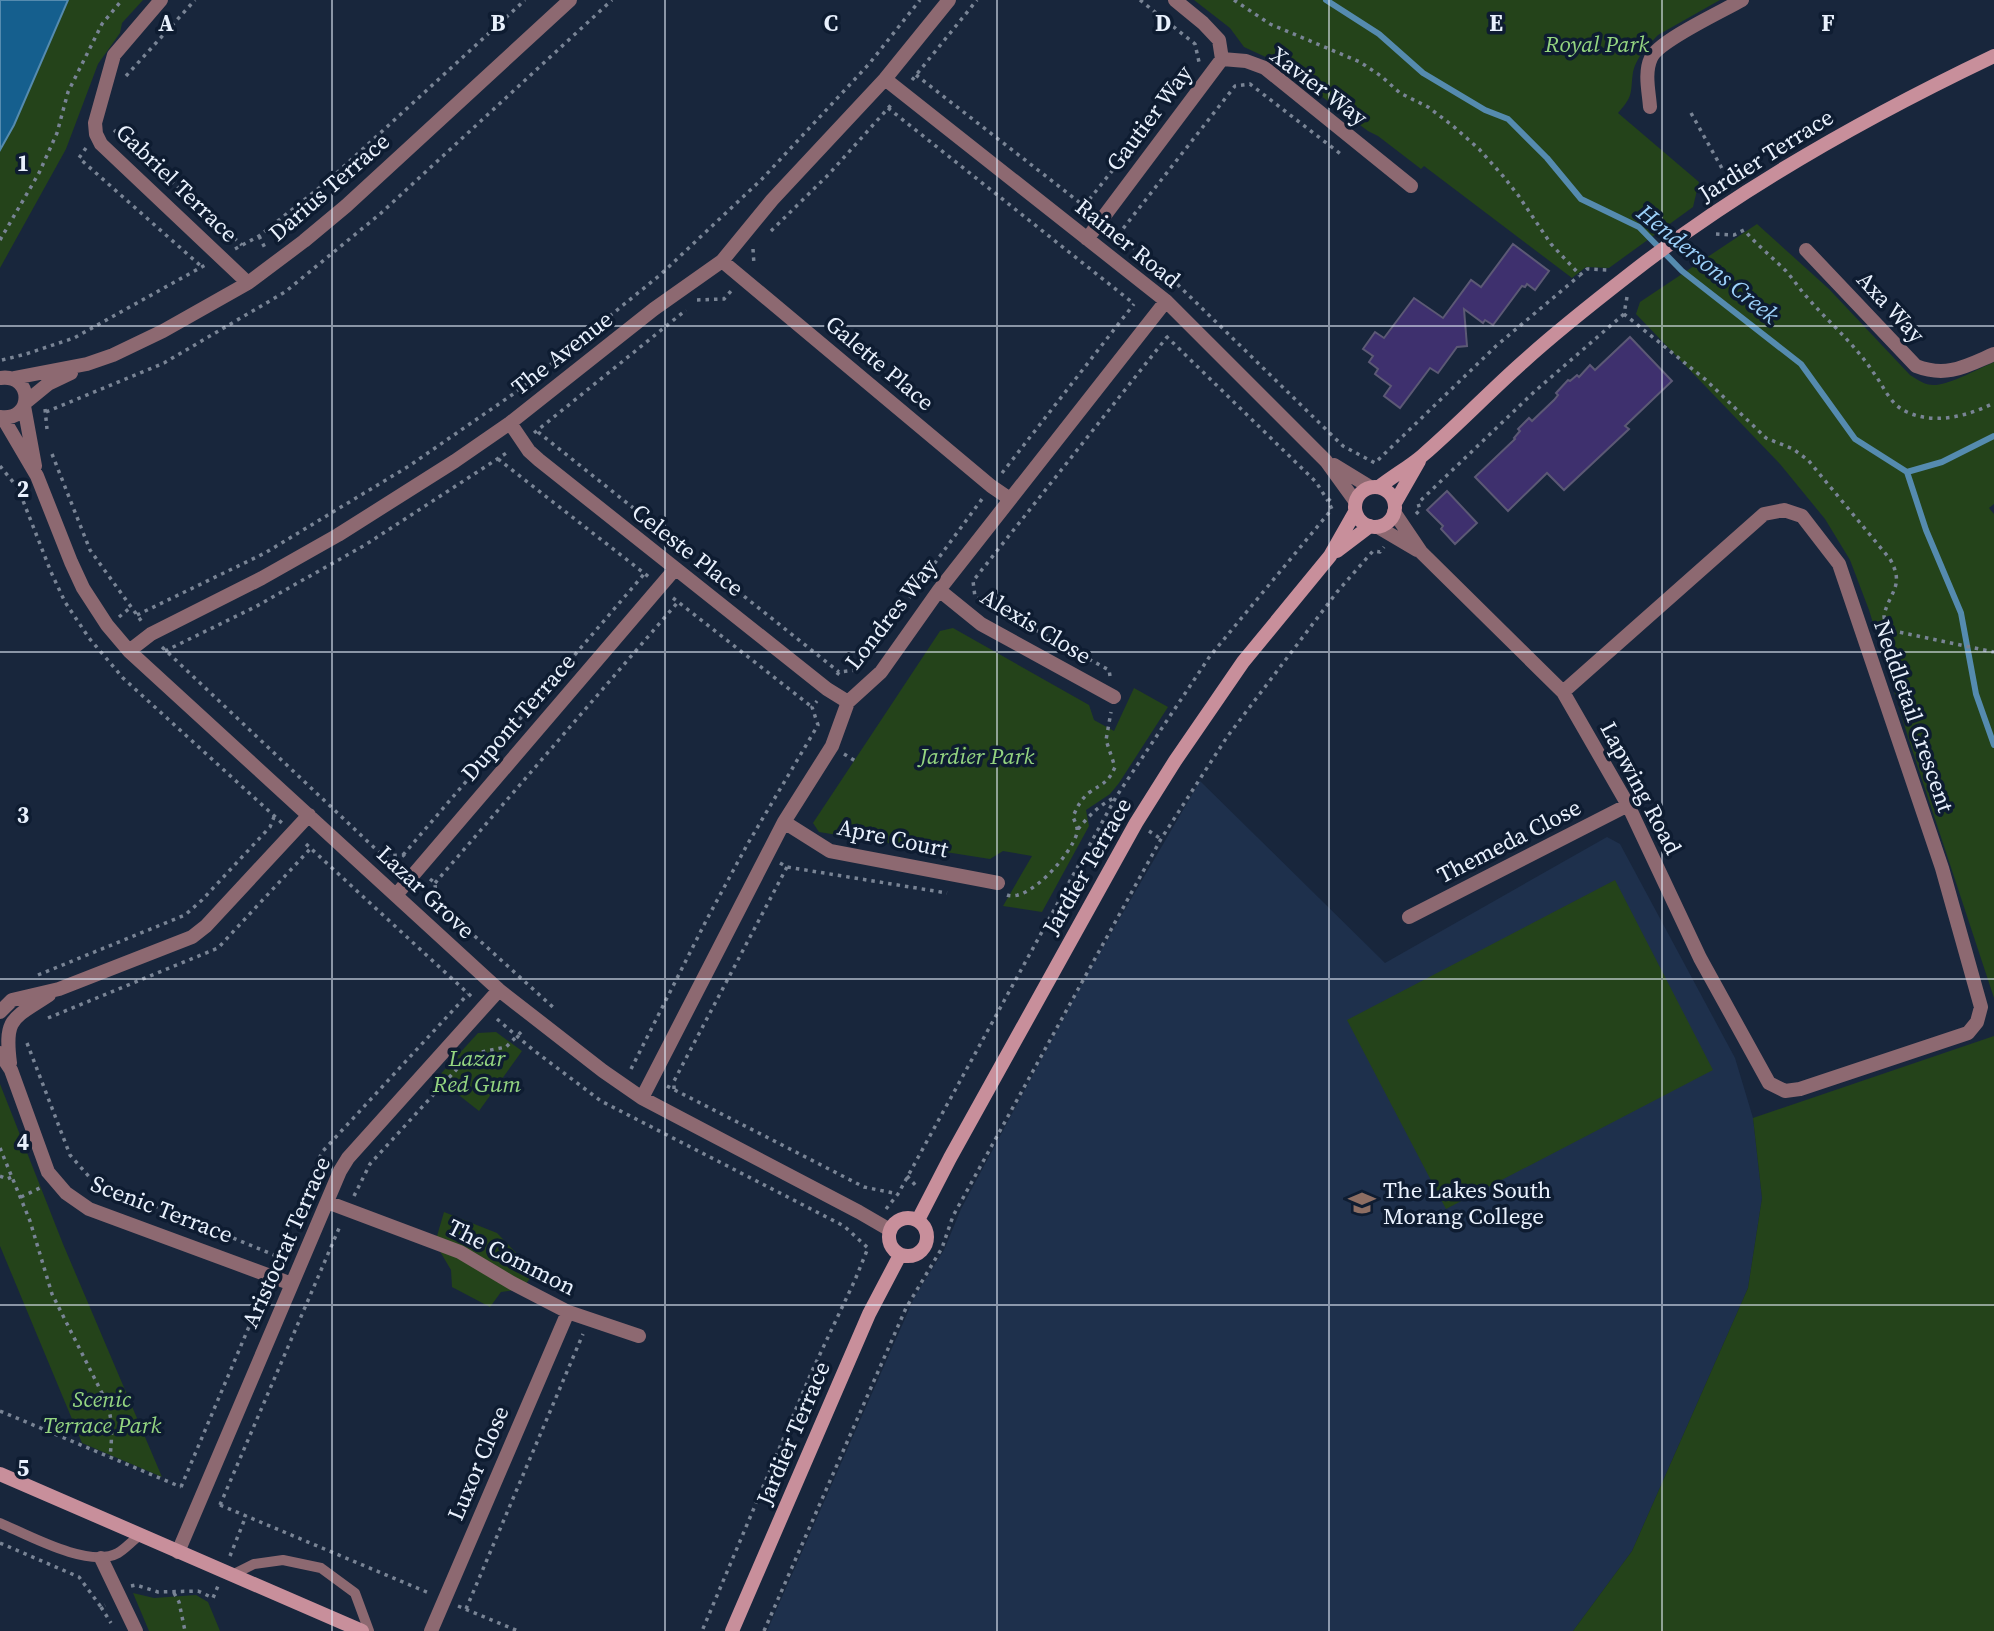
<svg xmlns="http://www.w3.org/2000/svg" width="1994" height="1631" font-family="'Source Serif 4',serif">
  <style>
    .built { fill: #1e304c }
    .green { fill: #24431a }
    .water { fill: #155f8e; stroke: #558baf; stroke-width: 2 }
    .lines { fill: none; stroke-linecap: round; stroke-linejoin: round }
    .stream { stroke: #558baf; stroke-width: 6 }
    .building { fill: #3e306e; stroke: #5c5975; stroke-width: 2 }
    .path { stroke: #798495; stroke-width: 3.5; stroke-dasharray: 3.5 5; stroke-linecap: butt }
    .lane { stroke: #8d6971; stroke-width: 10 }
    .street { stroke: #8d6971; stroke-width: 14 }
    .secondary { stroke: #c88f9b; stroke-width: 14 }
    .grid { fill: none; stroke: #e9f1fd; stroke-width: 2; stroke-opacity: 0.55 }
    .labels { text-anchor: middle; stroke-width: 7; stroke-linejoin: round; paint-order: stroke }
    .park-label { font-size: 23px; font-style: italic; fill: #94d580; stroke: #0e1c31 }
    .street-label { font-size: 23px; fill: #e9f1fd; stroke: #0e1c31 }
    .poi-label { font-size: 23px; fill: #e9f1fd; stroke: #0e1c31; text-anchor: start }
    .water-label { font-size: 24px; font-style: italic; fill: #9cd1fa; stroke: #0e1c31 }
    .grid-label { font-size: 23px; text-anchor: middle; font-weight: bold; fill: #e9f1fd; stroke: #0e1c31; stroke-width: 7; stroke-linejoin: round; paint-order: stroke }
  </style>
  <rect width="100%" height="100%" fill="#18263c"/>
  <path class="built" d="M1200,781L1385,963L1607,837L1620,844L1735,1058L1753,1118L1762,1198L1748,1288L1632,1551L1573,1631H767L915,1296L944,1250L961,1209L1082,983Z"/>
  <path class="green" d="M0,0H143L122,23L120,33L98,64L66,149L0,268Z
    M1194,0H1720L1658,35C1648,45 1636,58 1633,72C1630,94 1634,95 1618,113L1699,182L1693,207L1609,268L1586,267L1572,278L1424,166L1421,169L1378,136L1368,131L1274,61L1244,47L1230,28Z
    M1757,224L1829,289L1910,375C1918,380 1926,386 1936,385C1953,383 1978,369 1994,362V504L1989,508L1994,514V998L1908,737L1869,610L1850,560L1825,519L1780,464L1636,314L1640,302Z
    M953,628L1089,705L1094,720L1114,731L1134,688L1168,707L1119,783L1110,794L1086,810L1089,826L1042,912L1003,906L1032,856L1003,851L990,859L819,832L813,823L940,631Z
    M1615,880L1713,1070L1446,1209L1347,1020Z
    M496,1032L522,1051L479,1111L437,1078L478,1033Z
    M1994,1036V1631H1573L1632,1551L1748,1288L1762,1198L1753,1118Z
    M0,1084L63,1244L162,1477L82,1443L0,1246Z
    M444,1212L497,1233L523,1260L538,1268L522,1289L501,1292L490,1307L452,1287L451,1270L435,1243Z
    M133,1593L154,1598L196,1595L208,1602L220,1631H149Z"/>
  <path class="water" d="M0,0H68L14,125L0,150Z"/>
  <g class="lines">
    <path class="stream" d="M1326,0L1379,34L1423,73L1485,110L1508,119L1547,158L1581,199L1639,227L1682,271L1801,364L1855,439L1907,472L1942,462L1994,436
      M1907,472L1926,530L1961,613L1976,694L1994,745"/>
  </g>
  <path class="building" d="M1513,244L1549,271L1535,290L1527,284L1525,287L1522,286L1493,325L1485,320L1483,323L1464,309L1467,346L1457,347L1438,373L1430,368L1400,408L1384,396L1391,386L1375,374L1378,369L1369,362L1373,356L1363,349L1375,332L1384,338L1414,298L1443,318L1471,280L1481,287Z
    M1630,337L1672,381L1625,426L1629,429L1564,490L1547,473L1508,511L1475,477L1515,439L1514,438L1520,431L1518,429L1529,418L1532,421L1554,400L1558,395L1556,393L1568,380L1570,381L1577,375L1579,377L1590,365L1595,370Z
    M1447,491L1477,523L1455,544L1441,529L1443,526L1427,510Z"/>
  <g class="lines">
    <path class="path" d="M1140,0L1195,44L1199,62
      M1234,0L1270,24L1360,62L1381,76L1400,93L1428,107L1453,126L1479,149L1503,176L1518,195L1551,244L1580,275L1587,269L1607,270
      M916,75L1088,209
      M126,76L195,0
      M912,80L977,0
      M888,108L1133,303
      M1691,113L1724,172
      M114,130L242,245
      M86,148L79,158L202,267
      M1084,206L1148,126
      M1112,230L1173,280L1343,446L1375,463L1496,346L1579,276
      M771,231L829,174L891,105
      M1716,234L1734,235L1744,230C1757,245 1772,257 1786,271C1793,279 1799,288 1806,296C1828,322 1854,343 1873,372C1884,386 1889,404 1907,412C1935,425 1968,416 1994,403
      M1118,235L1235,86L1250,84L1342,155
      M259,236L266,250
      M0,240L39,173L57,133L68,92L102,24L122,0
      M235,249L259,236L329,180L525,0
      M753,249L754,265
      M1627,297L1624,314L1706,380L1766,438L1793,449L1808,460L1890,559C1905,586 1890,591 1884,615C1884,626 1890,629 1899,632L1994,652
      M697,300L724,299L731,291
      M1166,336L1316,482L1328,501
      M2,360L26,354L74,338L207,264
      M45,409L47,429
      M46,412L164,363L285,292L380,214L612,0
      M538,432L839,672
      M534,433L686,310
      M52,454L90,550L142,622
      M498,459L649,577
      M0,466L18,488L51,572L65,602L89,638L123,678L282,823
      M1002,473L1134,304
      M1416,514L1420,510L1418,503L1534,392L1624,314
      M673,598L812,707
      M137,615L265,553L409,466L519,390L660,275L762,179L869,64L920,0
      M119,617L131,607
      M162,647L383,856L403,855L406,858
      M165,651L255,607L365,545L508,452
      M837,675L839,672L856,670L982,499
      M1110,676L1109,670L975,597L973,581L1167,337
      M844,754L857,762
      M1078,829C1088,817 1099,805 1114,798
      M1149,831L1161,839
      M306,844L473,998
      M403,855L645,573
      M780,863L787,867L947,893
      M430,879L435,883L436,901L555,1009
      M435,883L678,602
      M1007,895C1029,903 1072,853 1077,833C1078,827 1075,822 1073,817C1077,807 1081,799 1090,792C1103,783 1108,783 1115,767L1106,740L1111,712
      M38,975L185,915L202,900L270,827L274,817
      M48,1018L218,948L311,848
      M497,1019L532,1049L601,1101L844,1226L868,1248L855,1280L812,1371L702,1631
      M27,1043L70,1155L92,1180L279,1257
      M631,1069L707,919L747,845L818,725L812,707L817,701
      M667,1086L864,1187L898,1194
      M674,1089V1081L787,867
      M0,1148L30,1221L52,1294L107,1403C113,1421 112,1438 110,1457
      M0,1176L7,1179L12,1177
      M907,1176L918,1188
      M354,1196L370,1164L466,1059L477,1053L506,1047L523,1030
      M21,1197L42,1187
      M886,1209L898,1194L1116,797L1210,656L1332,509L1328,501L1333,496
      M277,1260L322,1152L468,994
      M0,1411L181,1487
      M181,1487L265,1289
      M220,1505L340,1226
      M220,1505L429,1593
      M0,1543L79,1577L101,1607L105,1605
      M230,1556L246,1516
      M131,1586L136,1585L158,1592L198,1591L213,1598L218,1586
      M174,1593L179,1602L185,1631
      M458,1606L518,1631
      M101,1607L111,1623
      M466,1609L583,1334
      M764,1631L906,1308L942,1248L953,1216L1161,839L1227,737L1337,592L1373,551L1380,552L1384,547"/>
    <path class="lane" d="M0,1523C28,1535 89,1569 118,1553C125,1549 132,1541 139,1536
      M232,1575L254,1564L283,1560L321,1568L355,1593L369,1631"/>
    <path class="street" d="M161,0L114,55L95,123L96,134L101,144L248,283
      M1175,0L1203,23L1219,40L1222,59L1246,61L1265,68L1411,186
      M885,79L1166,301L1326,461L1355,501
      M1650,107C1649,92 1644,73 1651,58C1658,41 1723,11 1742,0
      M1087,239L1222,59
      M1806,250L1916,366C1947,378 1966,366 1994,354
      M722,261L991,486L1010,499
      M0,378C34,373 34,422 0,417
      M14,378L87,364L113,355L163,331L248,283L304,241L346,206L570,0
      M26,402L48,384L71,373
      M24,406L35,466
      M3,418L37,476L71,562L83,588L107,625L129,651L499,990L603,1071L642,1098L859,1212L890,1230
      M510,423L529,451L539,460L827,689L848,702
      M1334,465L1370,487
      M1394,512L1421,552L1563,692L1628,805L1700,958L1769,1083L1785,1091L1800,1089L1968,1033L1977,1022L1981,1007L1942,868L1839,564L1802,516L1784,510L1764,514L1563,692
      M1378,527L1417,550
      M939,590L981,624L1114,697
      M129,651L151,634L262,578L338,535L455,461L510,423L654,309L722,261L772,200L885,79L949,0
      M784,822L830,851L998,883
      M396,895L675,569
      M1409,917L1628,805
      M0,1012L12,1000L59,989L192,937L206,926L309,815
      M0,1053L11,1070L48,1172L66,1193L89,1209L292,1284
      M10,1063C4,1017 13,1019 49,995
      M642,1098L784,822L832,746L848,702L881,672L939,590L1166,301
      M327,1202L460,1252L512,1283L568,1312L639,1336
      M178,1552L340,1171L348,1158L499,990
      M101,1558L136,1631
      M431,1631L568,1312"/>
    <path class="secondary" d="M1355 507a20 20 0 1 1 40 0a20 20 0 1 1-40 0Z
      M1379,487C1393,476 1409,467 1422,456C1457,426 1489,392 1523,362C1557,331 1594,302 1630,274C1741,187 1866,117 1994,56
      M1395,503L1419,461
      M1337,551L1370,526
      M889 1237a19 19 0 1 1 38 0a19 19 0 1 1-38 0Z
      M918,1220L950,1158L1136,823L1175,761L1243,662L1330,556L1355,512
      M0,1474L362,1631
      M732,1631L869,1314L900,1255"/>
  </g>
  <path class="grid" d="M332,0V1631M665,0V1631M997,0V1631M1329,0V1631M1662,0V1631M0,326H1994M0,652H1994M0,979H1994M0,1305H1994"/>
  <defs>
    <symbol id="school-bare" viewBox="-9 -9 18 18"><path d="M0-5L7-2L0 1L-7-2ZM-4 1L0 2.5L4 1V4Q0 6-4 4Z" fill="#8d6e63" stroke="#0e1c31" stroke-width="2.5" paint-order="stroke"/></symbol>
  </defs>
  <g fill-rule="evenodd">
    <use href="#school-bare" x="1343" y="1184" width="38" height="38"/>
  </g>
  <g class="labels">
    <g class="park-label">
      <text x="1597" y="52">Royal Park</text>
      <text x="977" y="764">Jardier Park</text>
      <text x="477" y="1066">Lazar<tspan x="477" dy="26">Red Gum</tspan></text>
      <text x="102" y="1407">Scenic<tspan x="102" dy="26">Terrace Park</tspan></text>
    </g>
    <g class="street-label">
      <text transform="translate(1319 86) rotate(37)" y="8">Xavier Way</text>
      <text transform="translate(1149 118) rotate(-53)" y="8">Gautier Way</text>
      <text transform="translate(1766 155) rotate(-32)" y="8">Jardier Terrace</text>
      <text transform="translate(177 183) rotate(44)" y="8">Gabriel Terrace</text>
      <text transform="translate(329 187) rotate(-41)" y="8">Darius Terrace</text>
      <text transform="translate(1128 243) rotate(39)" y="8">Rainer Road</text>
      <text transform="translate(1891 307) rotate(47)" y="8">Axa Way</text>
      <text transform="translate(562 353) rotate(-38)" y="8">The Avenue</text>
      <text transform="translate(880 363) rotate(40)" y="8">Galette Place</text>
      <text transform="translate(688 550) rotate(38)" y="8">Celeste Place</text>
      <text transform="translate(891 614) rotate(-52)" y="8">Londres Way</text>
      <text transform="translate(1036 626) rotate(31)" y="8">Alexis Close</text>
      <text transform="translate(1914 716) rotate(71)" y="8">Neddletail Crescent</text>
      <text transform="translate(518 717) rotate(-49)" y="8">Dupont Terrace</text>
      <text transform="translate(1641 788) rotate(62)" y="8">Lapwing Road</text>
      <text transform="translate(893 838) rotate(12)" y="8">Apre Court</text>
      <text transform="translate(1509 841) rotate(-27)" y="8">Themeda Close</text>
      <text transform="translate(1087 866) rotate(-60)" y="8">Jardier Terrace</text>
      <text transform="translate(426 892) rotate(43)" y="8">Lazar Grove</text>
      <text transform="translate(162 1209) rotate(21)" y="8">Scenic Terrace</text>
      <text transform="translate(286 1242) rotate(-66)" y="8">Aristocrat Terrace</text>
      <text transform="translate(512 1257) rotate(27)" y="8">The Common</text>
      <text transform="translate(793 1433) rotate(-67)" y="8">Jardier Terrace</text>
      <text transform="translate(478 1463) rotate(-67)" y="8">Luxor Close</text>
    </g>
    <g class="poi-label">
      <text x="1383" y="1198">The Lakes South<tspan x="1383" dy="26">Morang College</tspan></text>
    </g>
    <g class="water-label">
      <text transform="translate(1708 264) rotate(39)" y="8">Hendersons Creek</text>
    </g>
  </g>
  <g class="grid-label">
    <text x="166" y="31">A</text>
    <text x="498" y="31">B</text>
    <text x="831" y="31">C</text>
    <text x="1163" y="31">D</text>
    <text x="1496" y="31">E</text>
    <text x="1828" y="31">F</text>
    <text x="23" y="171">1</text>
    <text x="23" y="497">2</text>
    <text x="23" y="823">3</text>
    <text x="23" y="1150">4</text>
    <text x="23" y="1476">5</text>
  </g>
</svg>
